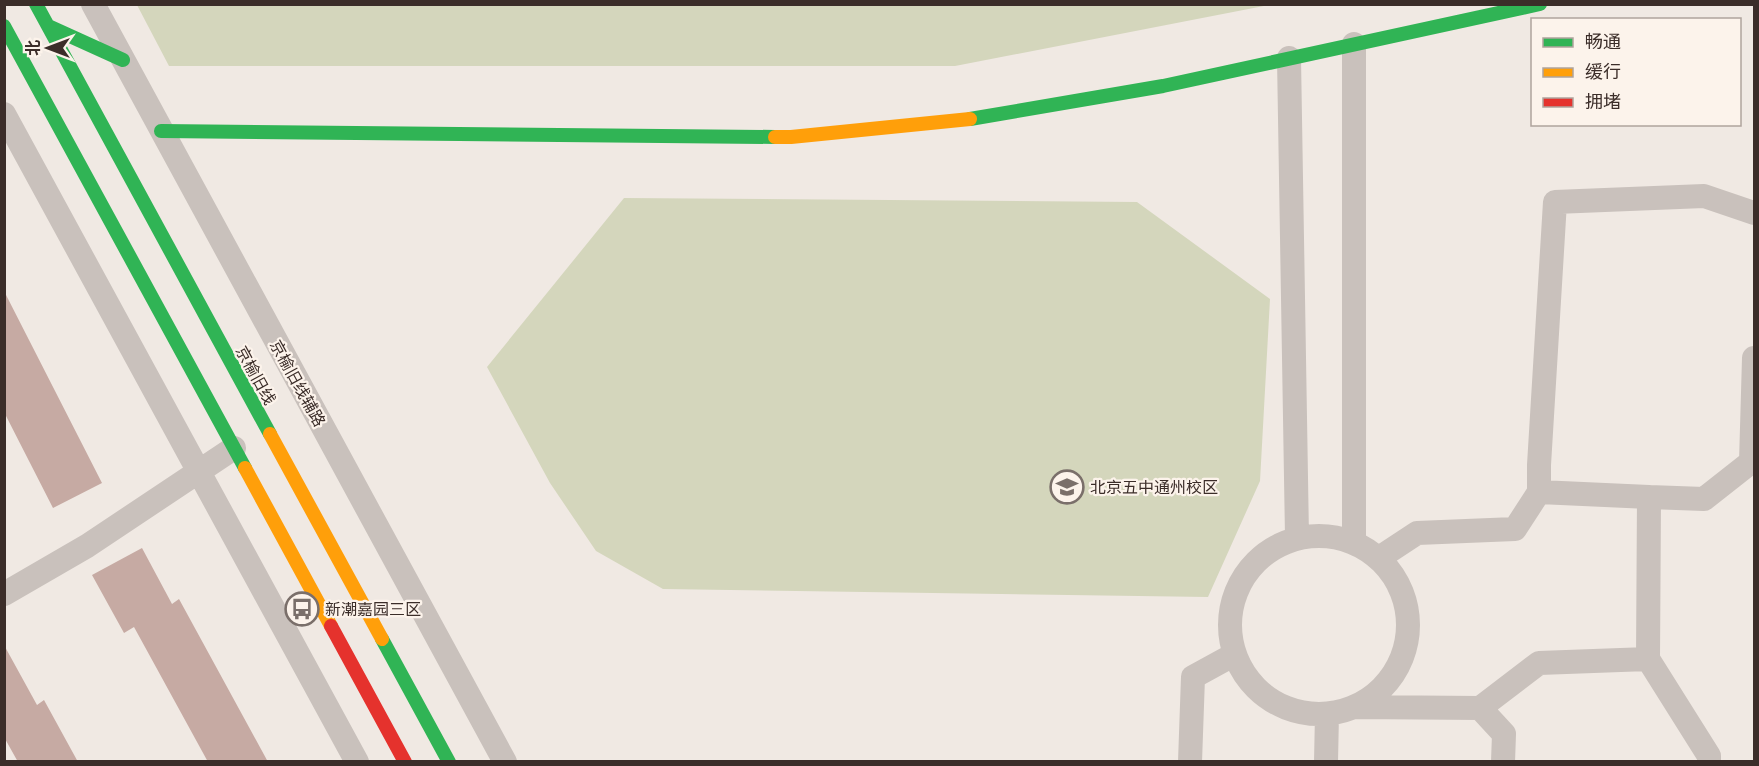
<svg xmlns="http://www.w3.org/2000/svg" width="1759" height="766" font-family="'DejaVu Sans','Noto Sans SC',sans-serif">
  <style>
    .green { fill: #d4d6bc }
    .building { fill: #c6aaa3 }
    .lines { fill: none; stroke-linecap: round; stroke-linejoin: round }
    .street { stroke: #c9c1bc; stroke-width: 24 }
    .fast { stroke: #30b455; stroke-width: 14 }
    .slow { stroke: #ff9f0a; stroke-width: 14 }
    .jam { stroke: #e5322d; stroke-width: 14 }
    .labels { text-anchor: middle; stroke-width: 4.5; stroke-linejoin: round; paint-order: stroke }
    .street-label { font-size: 16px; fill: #3b2d29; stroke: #fcf3eb }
    .poi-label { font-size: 16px; fill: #3b2d29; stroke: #fcf3eb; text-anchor: start }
  </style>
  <rect width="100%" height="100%" fill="#f0e9e3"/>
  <path class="green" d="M137,5H1269L955,66H169Z
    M624,198L1137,202L1270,299L1260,481L1208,597L663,589L596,551L550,483L487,367Z"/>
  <path class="building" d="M4,291L102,483L53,508L4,412Z
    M142,548L172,604L179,599L268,762H208L134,627L124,633L92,575Z
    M4,645L37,705L44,700L78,762H18L4,737Z"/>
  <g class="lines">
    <path class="street" d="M93,4L505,762
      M1354,44V542
      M1289,58L1297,537
      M4,114L357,762
      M1539,492V465L1555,202L1704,196L1754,213
      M1649,497L1704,499L1751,462L1754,358
      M1230 625a89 89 0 1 1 178 0a89 89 0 1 1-178 0Z
      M4,594L87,546L234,448
      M1648,659L1709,756V762
      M1356,707L1480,708L1539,663L1648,659L1649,497L1539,492L1515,529L1417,533L1379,558
      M1480,708L1504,734L1503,762
      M1190,762L1193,677L1235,654
      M1326,762L1327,714"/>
    <path class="fast" d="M36,4L270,434
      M4,26L245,468
      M48,26L123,60
      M970,119L1163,86L1540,4
      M161,131L775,137
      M382,639L449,762"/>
    <path class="slow" d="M775,137H791L970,119
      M270,434L382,639
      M245,468L331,626"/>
    <path class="jam" d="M331,626L405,762"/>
  </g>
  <defs>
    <symbol id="school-ring" viewBox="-11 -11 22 22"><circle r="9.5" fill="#fcf3eb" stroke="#7a6f6a" stroke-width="1.5"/><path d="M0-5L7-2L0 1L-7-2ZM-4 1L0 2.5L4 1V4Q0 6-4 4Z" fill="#7a6f6a"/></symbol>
    <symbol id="bus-ring" viewBox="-11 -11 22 22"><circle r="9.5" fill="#fcf3eb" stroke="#7a6f6a" stroke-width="1.5"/><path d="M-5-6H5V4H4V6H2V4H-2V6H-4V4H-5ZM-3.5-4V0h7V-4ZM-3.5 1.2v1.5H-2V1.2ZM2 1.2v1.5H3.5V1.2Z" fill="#7a6f6a"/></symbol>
  </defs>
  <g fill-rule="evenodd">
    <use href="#school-ring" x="1048" y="468" width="38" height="38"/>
    <use href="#bus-ring" x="283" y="590" width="38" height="38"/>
  </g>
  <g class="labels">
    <g class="street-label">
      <text transform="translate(256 375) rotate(61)" y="6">京榆旧线</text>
      <text transform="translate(298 383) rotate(61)" y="6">京榆旧线辅路</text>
    </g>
    <g class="poi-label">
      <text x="1090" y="493">北京五中通州校区</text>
      <text x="325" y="615">新潮嘉园三区</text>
    </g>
  </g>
  <rect width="1759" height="766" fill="none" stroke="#3b2d29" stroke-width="12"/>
  <rect x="1531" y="18" width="210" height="108" fill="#fcf3eb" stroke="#afa49d" stroke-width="1.5"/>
  <rect x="1543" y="38" width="30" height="9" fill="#30b455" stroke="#afa49d" stroke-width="1.5"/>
  <text x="1585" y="48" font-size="18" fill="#3b2d29">畅通</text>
  <rect x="1543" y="68" width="30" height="9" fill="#ff9f0a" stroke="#afa49d" stroke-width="1.5"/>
  <text x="1585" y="78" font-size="18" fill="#3b2d29">缓行</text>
  <rect x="1543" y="98" width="30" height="9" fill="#e5322d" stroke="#afa49d" stroke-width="1.5"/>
  <text x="1585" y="108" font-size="18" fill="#3b2d29">拥堵</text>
  <g transform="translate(48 48) rotate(270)" stroke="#fcf3eb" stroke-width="4.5" paint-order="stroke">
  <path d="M0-4.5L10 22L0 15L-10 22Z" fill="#3b2d29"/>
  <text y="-9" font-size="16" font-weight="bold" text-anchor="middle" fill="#3b2d29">北</text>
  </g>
</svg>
